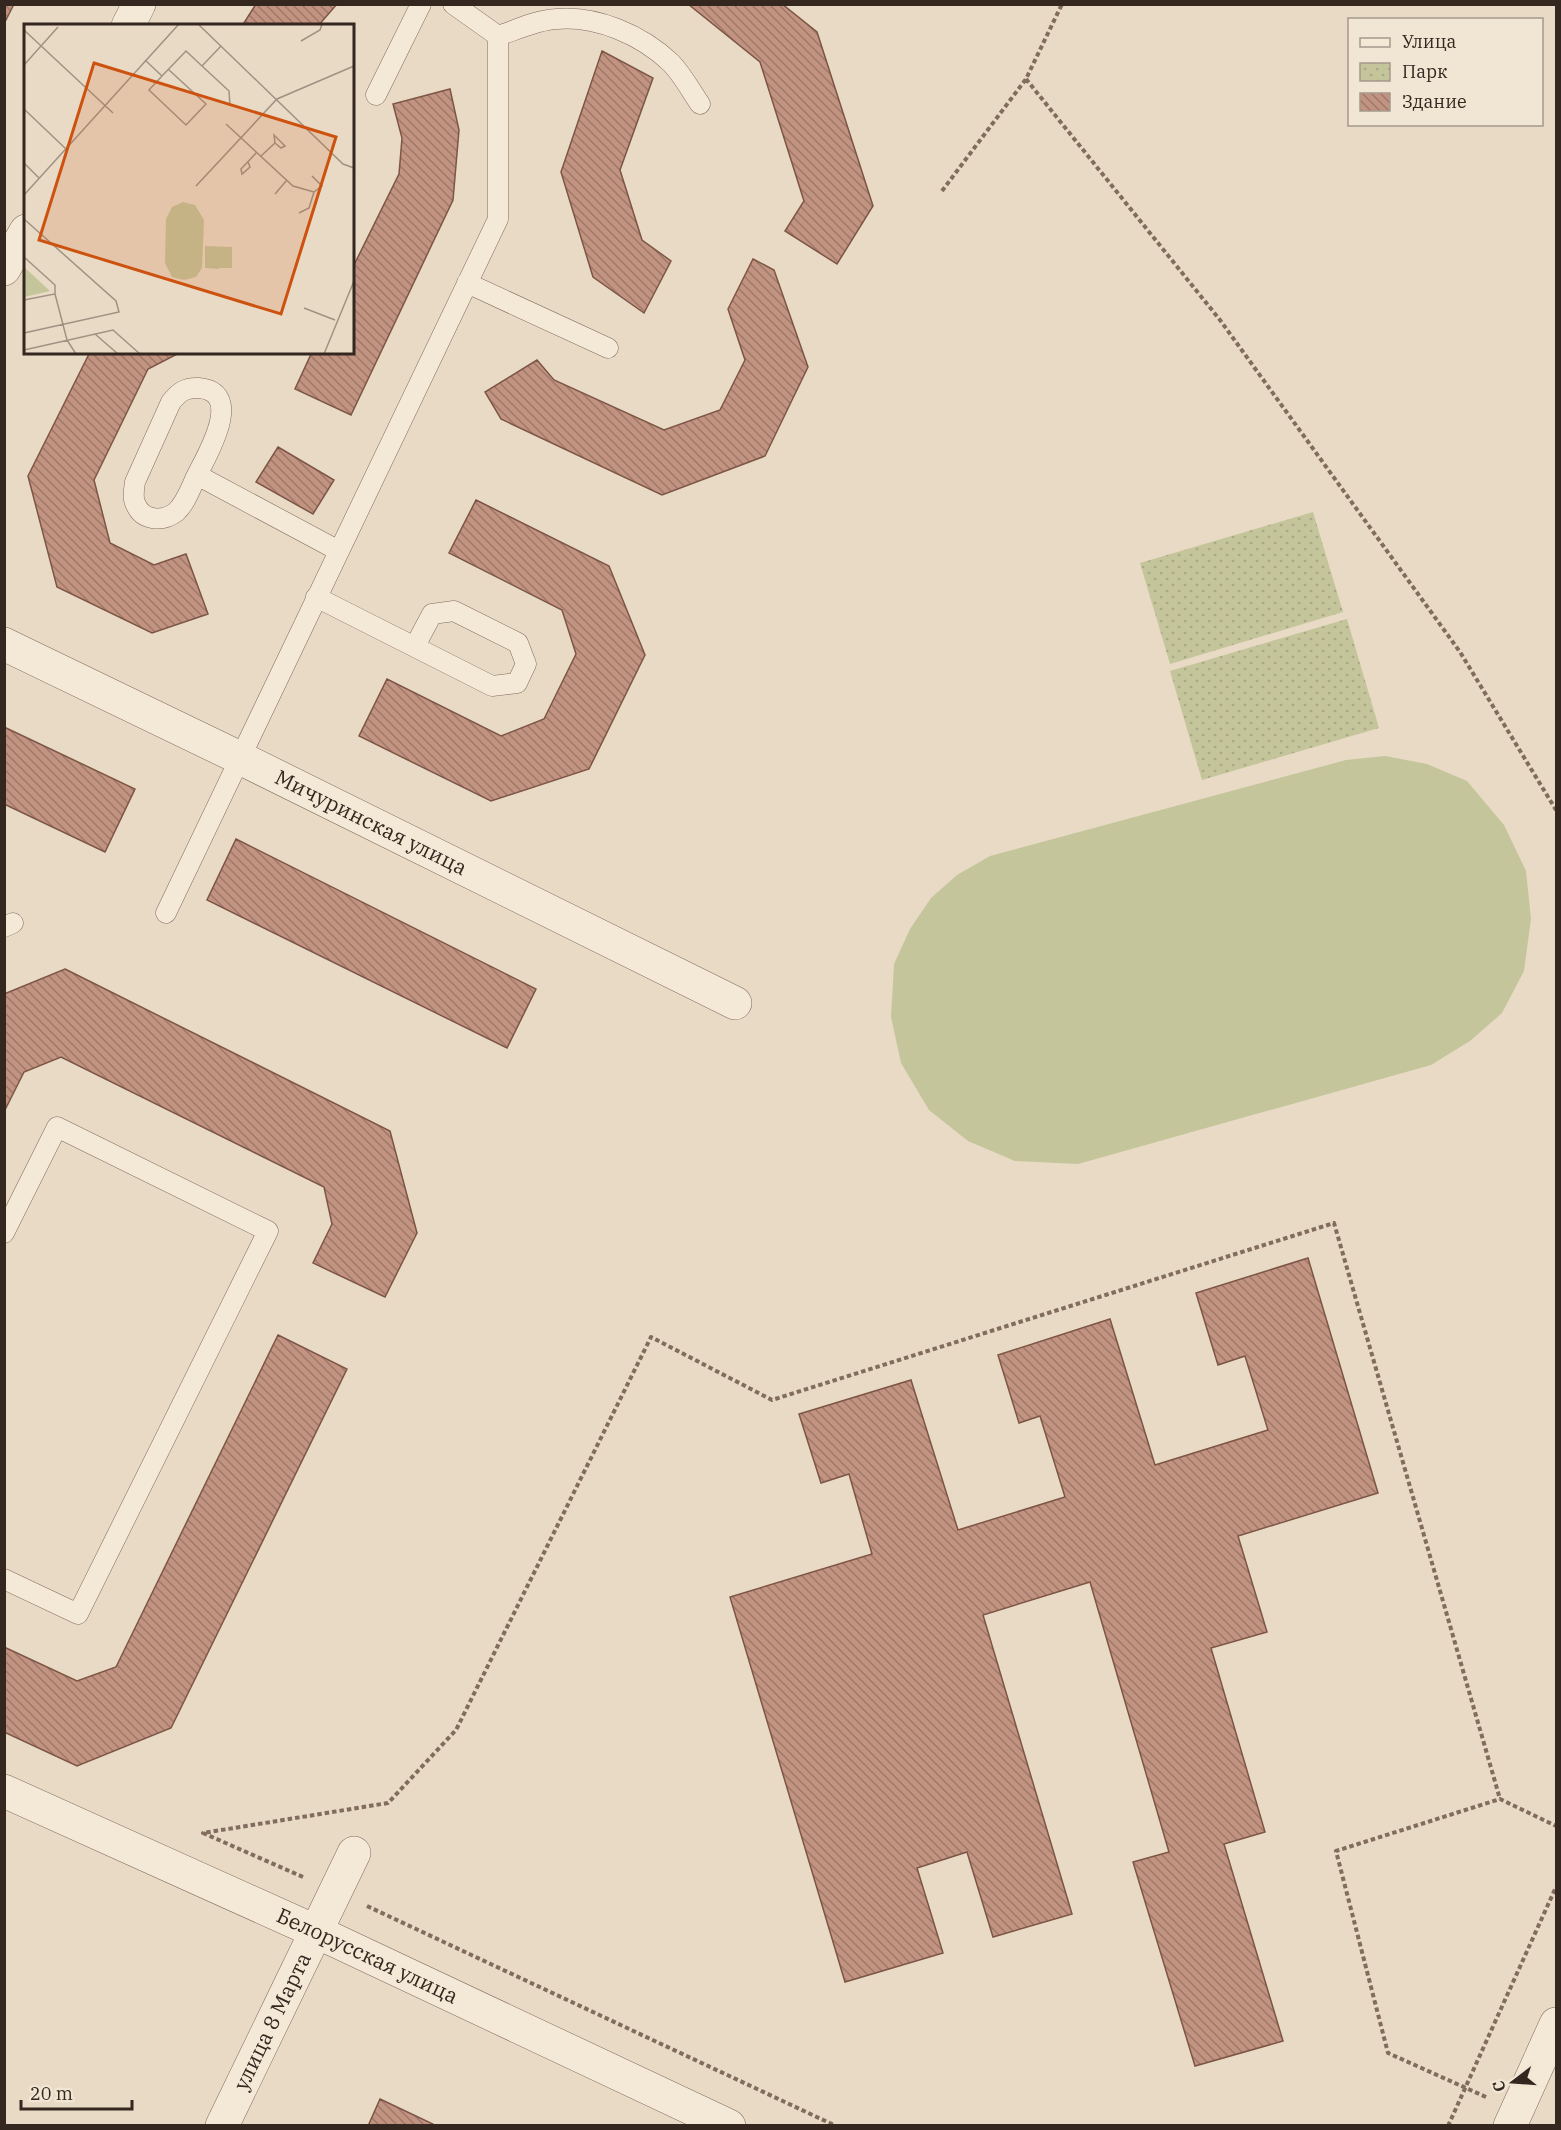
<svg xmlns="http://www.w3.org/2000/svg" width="1561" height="2130" font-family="'IBM Plex Serif',serif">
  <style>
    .grass { fill: #c5c59b }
    .park { fill: url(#park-dots) }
    .building { fill: url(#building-back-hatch); stroke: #7d5546; stroke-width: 1.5 }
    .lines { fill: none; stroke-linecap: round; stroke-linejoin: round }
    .lane-casing { stroke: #816c5d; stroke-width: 21 }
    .street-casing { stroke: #816c5d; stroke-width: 34 }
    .path { stroke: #816c5d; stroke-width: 4; stroke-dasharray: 4.5 3; stroke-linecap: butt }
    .lane { stroke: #f4e8d7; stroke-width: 20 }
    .street { stroke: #f4e8d7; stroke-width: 33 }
    .labels { text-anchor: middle; stroke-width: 5; stroke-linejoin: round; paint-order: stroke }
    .street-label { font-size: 21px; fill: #33271f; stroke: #f1e5d4 }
    .inset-road { fill: none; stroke: #a09283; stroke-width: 1.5 }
    .view { fill: #cd520f; fill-opacity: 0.15; stroke: #cd520f; stroke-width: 3 }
    .inset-edge { fill: none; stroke: #33271f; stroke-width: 3 }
  </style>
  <defs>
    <pattern id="park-dots" width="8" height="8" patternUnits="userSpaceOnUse" patternTransform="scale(1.5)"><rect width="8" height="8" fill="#c5c59b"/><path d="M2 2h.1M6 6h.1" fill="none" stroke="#aaa985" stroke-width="1.8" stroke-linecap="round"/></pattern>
    <pattern id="building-back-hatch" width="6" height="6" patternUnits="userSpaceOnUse" patternTransform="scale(1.5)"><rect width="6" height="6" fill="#c29380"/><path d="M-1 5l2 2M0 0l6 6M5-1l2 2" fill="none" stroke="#9e7868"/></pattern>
  </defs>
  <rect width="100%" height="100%" fill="#e8dac5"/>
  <path class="grass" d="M1385,756L1427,764L1467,781L1504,825L1526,871L1531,919L1524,971L1502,1013L1470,1041L1431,1065L1078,1164L1015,1161L968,1141L929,1110L901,1063L891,1017L894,964L910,929L931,898L957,875L990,856L1346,760Z"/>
  <path class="park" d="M1313,512L1343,612L1170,664L1140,563Z
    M1347,619L1379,728L1202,780L1170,671Z"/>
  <path class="building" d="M4,4H14L4,24Z
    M256,4H337L318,26H242Z
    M688,4H782L817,32L873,206L837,264L785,231L804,201L760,62Z
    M602,51L653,78L620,170L642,240L671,261L644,313L593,277L561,172Z
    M450,89L459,130L453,200L351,415L295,389L312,352H352V269L399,174L402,138L393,104Z
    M753,259L774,270L808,367L765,456L662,495L501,419L485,392L537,360L554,380L664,430L720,410L745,360L728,309Z
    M90,352H181L148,369L94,480L110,543L154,565L186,554L208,614L152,633L57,587L28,476Z
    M278,447L334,480L313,514L256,482Z
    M476,500L609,566L645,655L589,769L491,801L359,736L387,679L501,736L544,719L576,654L562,610L449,553Z
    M4,727L135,789L105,852L4,804Z
    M236,839L536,989L507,1048L207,900Z
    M65,969L390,1131L417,1233L385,1297L313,1263L332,1224L324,1187L61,1057L24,1072L4,1112V994Z
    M1308,1258L1378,1493L1238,1536L1267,1632L1211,1648L1265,1832L1224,1844L1283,2041L1195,2066L1133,1862L1169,1852L1090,1582L983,1615L1072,1914L993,1937L967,1852L917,1868L943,1953L845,1982L730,1597L872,1554L849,1474L821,1483L799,1414L911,1380L958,1530L1065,1497L1040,1416L1019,1423L998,1355L1110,1319L1155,1465L1268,1430L1245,1356L1218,1365L1196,1293Z
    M278,1335L347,1369L171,1728L77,1766L4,1732V1647L77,1681L116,1667Z
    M380,2099L433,2124L432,2126H368Z"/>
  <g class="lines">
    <defs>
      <path id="lane" d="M453,4L498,36
        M498,36C516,30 537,20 556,19C596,15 642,35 671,63C682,74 691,91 700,104
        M376,95L421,4
        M467,283L608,348
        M197,475C191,487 186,503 176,512C163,522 143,521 136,505C132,498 134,490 135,482L171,402C179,392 186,387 199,388C245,392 207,455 197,475L339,551
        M316,597L492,686L517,683L526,664L518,643L454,611L432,614L415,646
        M166,913L498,219V36
        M4,927L13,923
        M4,1233L57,1127L268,1231L78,1614L4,1579"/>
      <g id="street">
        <path d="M128,26L139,4"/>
        <path d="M4,269L26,231"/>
        <path id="s1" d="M4,644L240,758L735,1003"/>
        <path id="s2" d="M4,1791L317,1932L729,2126"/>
        <path id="s3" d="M222,2126L354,1853"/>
        <path d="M1510,2126L1556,2024"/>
      </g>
    </defs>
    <use href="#lane" class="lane-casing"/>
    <use href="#street" class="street-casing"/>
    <path class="path" d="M1026,79L1220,320L1460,652L1556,810
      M942,191L1026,79L1062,4
      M303,1877L203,1833L388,1803L456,1730L651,1337L772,1400L1334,1223L1500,1799
      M367,1906L836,2126
      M1486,2097L1388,2053L1336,1851L1500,1799L1556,1826
      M1448,2126L1556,1887"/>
    <use href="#lane" class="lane"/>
    <use href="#street" class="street"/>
  </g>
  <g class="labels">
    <g class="street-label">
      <text dy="7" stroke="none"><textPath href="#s1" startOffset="408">Мичуринская улица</textPath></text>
      <text dy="7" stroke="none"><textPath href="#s2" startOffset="399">Белорусская улица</textPath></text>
      <text dy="7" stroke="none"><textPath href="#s3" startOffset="116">улица 8 Марта</textPath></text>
    </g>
  </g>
  <g transform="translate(24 24)">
    <rect width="330" height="330" fill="#e8dac5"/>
    <path d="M159,178L171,181L180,196L178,244L172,253L160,256L148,253L141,239L142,195L148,183ZM0,243L26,267L0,273Z" fill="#c5c59b"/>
    <path d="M181,222L208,223V244H195V238V245L181,244Z" fill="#c5c59b"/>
    <path class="inset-road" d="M174,0L319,140L330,144M0,6L89,89M277,17L296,6L298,0M121,36L138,52L162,27L178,42L197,22M0,41L34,3M178,42L205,67L206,82M138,52L125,66L162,101L182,80L144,45M0,85L42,125M202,100L269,162L290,168M237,132L251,119L257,124L261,122L250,111L251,119M224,138L226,143L218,150L217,145L233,128M0,139L15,154M172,162L253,75L330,42M251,170L263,156M0,171L155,0M275,189L285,184L290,168L298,162L288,152M0,195L92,277L95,288L0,309M0,233L31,261V270L0,276M31,270L43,316L52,330M280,284L311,296M71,310L94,330M0,326L89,306L116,330M300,330L330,257"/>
    <path class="view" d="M70,39L312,113L257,290L15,216Z"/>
    <rect width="330" height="330" class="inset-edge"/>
  </g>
  <rect width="1561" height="2130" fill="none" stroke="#33271f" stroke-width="12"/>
  <rect x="1348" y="18" width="195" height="108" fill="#f1e5d4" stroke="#a5998c" stroke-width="1.5"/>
  <rect x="1360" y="38" width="30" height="9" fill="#f4e8d7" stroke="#a5998c" stroke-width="1.5"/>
  <text x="1402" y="48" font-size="18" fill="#33271f">Улица</text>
  <rect x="1360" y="63" width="30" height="18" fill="url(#park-dots)" stroke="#a5998c" stroke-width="1.5"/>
  <text x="1402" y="78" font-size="18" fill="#33271f">Парк</text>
  <rect x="1360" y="93" width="30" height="18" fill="url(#building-back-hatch)" stroke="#a5998c" stroke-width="1.5"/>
  <text x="1402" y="108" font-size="18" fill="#33271f">Здание</text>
  <g transform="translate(1513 2082) rotate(253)" stroke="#f1e5d4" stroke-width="4.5" paint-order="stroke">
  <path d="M0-4.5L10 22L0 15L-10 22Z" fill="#33271f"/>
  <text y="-9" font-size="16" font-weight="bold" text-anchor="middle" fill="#33271f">С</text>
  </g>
  <path d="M21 2100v9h111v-9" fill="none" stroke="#33271f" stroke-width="3"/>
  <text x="30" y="2100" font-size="18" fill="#33271f" stroke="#f1e5d4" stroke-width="4.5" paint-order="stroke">20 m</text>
</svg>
